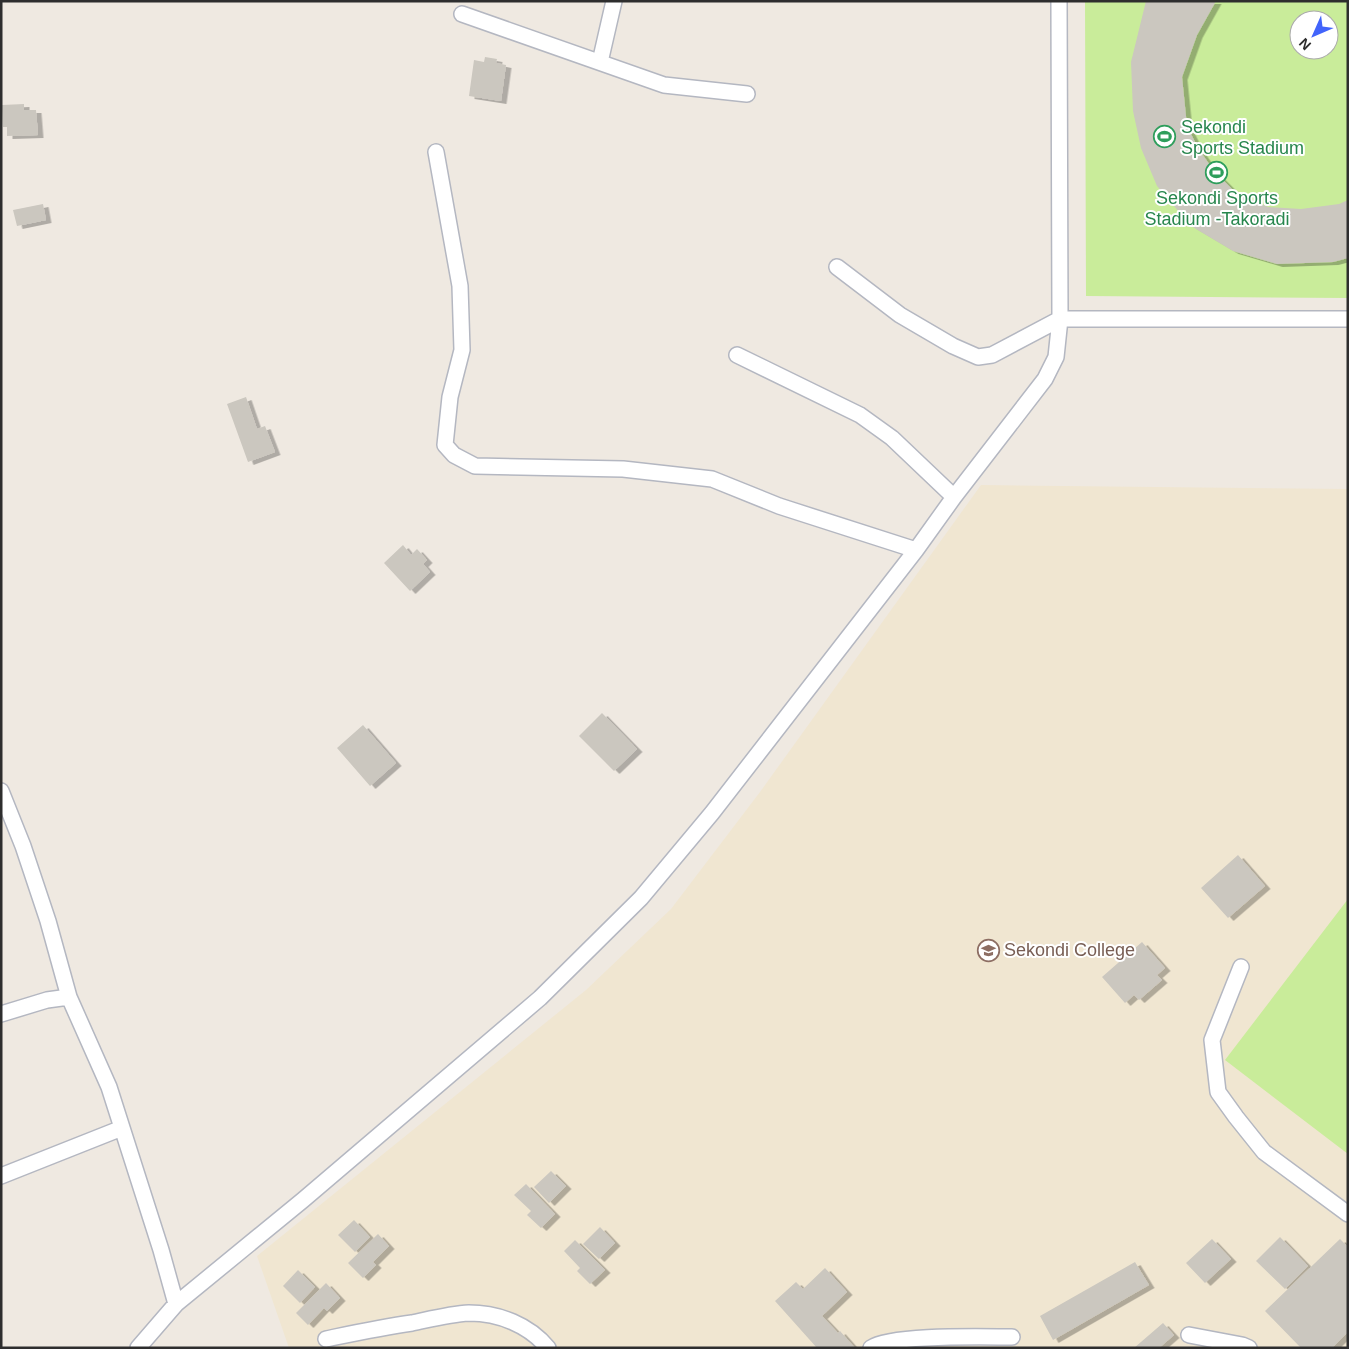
<svg xmlns="http://www.w3.org/2000/svg" width="1349" height="1349" font-family="Helvetica,sans-serif">
  <style>
    .education { fill: #f0e6d1 }
    .pitch { fill: #c9ec9a; fill-rule: evenodd }
    .building { fill: #cbc7bf; filter: url(#shadow) }
    .lines { fill: none; stroke-linecap: round; stroke-linejoin: round }
    .minor-casing { stroke: #b4b7c1; stroke-width: 18 }
    .minor { stroke: #fff; stroke-width: 15 }
    .labels { text-anchor: middle; stroke-width: 4; stroke-linejoin: round; paint-order: stroke }
    .leisure-label { font-size: 18px; fill: #27864d; stroke: #fff; text-anchor: start }
    .education-label { font-size: 18px; fill: #785e54; stroke: #fff; text-anchor: start }
  </style>
  <defs>
    <filter id="shadow"><feDropShadow dx="5.5" dy="3" stdDeviation="0" flood-color="#0004"/></filter>
  </defs>
  <rect width="100%" height="100%" fill="#efe9e1"/>
  <path class="education" d="M981,485L1348,489V1348H289L257,1256L586,990L671,909L760,792Z"/>
  <path class="pitch" d="M1085,1H1348V298L1086,296ZM1299,20H1329V50H1299Z
    M1348,899V1154L1225,1060Z"/>
  <path class="building" d="M1146,1H1216L1197,35L1182,77L1187,126L1198,148L1214,171L1235,192L1268,207L1301,209L1339,204L1348,200V258L1333,262L1277,264L1233,251L1191,226L1157,186L1141,148L1133,111L1131,62Z
    M485,57L497,59L496,63L506,65L501,101L469,96L474,60L484,62Z
    M24,104V110H36L38,135L7,136V127H3L2,105Z
    M43,204L46,220L17,226L13,210Z
    M246,397L257,429L265,426L275,452L248,462L227,404Z
    M403,545L411,555L417,549L427,560L423,564L430,572L410,591L384,563Z
    M602,713L637,749L614,771L579,736Z
    M363,725L396,763L370,786L337,748Z
    M1238,855L1265,886L1228,918L1201,888Z
    M1142,942L1165,968L1157,975L1162,980L1139,1000L1134,995L1125,1003L1102,977Z
    M551,1171L566,1186L549,1203L534,1187Z
    M526,1184L555,1214L541,1228L527,1215L531,1211L514,1195Z
    M354,1220L370,1237L355,1252L338,1235Z
    M600,1227L615,1243L599,1259L583,1244Z
    M378,1234L389,1246L373,1262L376,1265L363,1278L348,1263Z
    M1280,1237L1308,1266L1285,1289L1256,1261Z
    M1212,1239L1231,1259L1205,1283L1186,1263Z
    M1340,1239L1348,1247V1332L1332,1348H1301L1265,1311Z
    M575,1240L605,1270L590,1284L577,1271L580,1268L564,1251Z
    M1135,1262L1149,1285L1053,1340L1040,1316Z
    M825,1268L847,1292L822,1316L838,1333L840,1331L855,1348H817L775,1301L796,1282L803,1289Z
    M298,1270L315,1287L300,1303L283,1286Z
    M326,1283L340,1298L327,1311L324,1308L308,1325L296,1313Z
    M1163,1323L1174,1335L1159,1348H1134Z"/>
  <g class="lines">
    <defs>
      <path id="minor" d="M462,14L664,85L747,94
        M600,62L614,1
        M436,152L460,286L462,350L450,397L445,445L454,455L475,466L623,469L712,479L779,506L916,550
        M837,267L900,315L953,346L978,357L992,355L1060,319H1348
        M737,355L860,415L892,438L954,497
        M1,791L23,846L48,921L69,997L109,1087L161,1250L176,1304
        M1241,967L1212,1040L1218,1092L1236,1117L1264,1152L1348,1214
        M1,1014L47,1000L69,997
        M1,1176L122,1128
        M1189,1335L1242,1345L1249,1348
        M326,1339C355,1333 383,1327 412,1323C431,1319 450,1314 469,1313C499,1313 529,1325 548,1348
        M138,1348L176,1304L303,1200L540,998L641,898L712,813L916,550L954,497L1045,379L1056,357L1060,319L1059,1
        M871,1348C891,1334 984,1337 1012,1337"/>
    </defs>
    <use href="#minor" class="minor-casing"/>
    <use href="#minor" class="minor"/>
  </g>
  <defs>
    <symbol id="stadium-ring" viewBox="-11 -11 22 22"><circle r="9.5" fill="#fff" stroke="#2e9e5b" stroke-width="1.5"/><path d="M0-5a6.5 5 0 1 0 0 10a6.5 5 0 1 0 0-10ZM-3.5-1.8h7v3.6h-7Z" fill="#2e9e5b"/></symbol>
    <symbol id="school-ring" viewBox="-11 -11 22 22"><circle r="9.5" fill="#fff" stroke="#8d6e63" stroke-width="1.5"/><path d="M0-5L7-2L0 1L-7-2ZM-4 1L0 2.5L4 1V4Q0 6-4 4Z" fill="#8d6e63"/></symbol>
  </defs>
  <g fill-rule="evenodd">
    <use href="#stadium-ring" x="1152" y="124" width="25" height="25"/>
    <use href="#stadium-ring" x="1204" y="160" width="25" height="25"/>
    <use href="#school-ring" x="976" y="938" width="25" height="25"/>
  </g>
  <g class="labels">
    <g class="leisure-label">
      <text x="1181" y="133">Sekondi<tspan x="1181" dy="21">Sports Stadium</tspan></text>
      <text x="1217" y="204" text-anchor="middle">Sekondi Sports<tspan x="1217" dy="21">Stadium -Takoradi</tspan></text>
    </g>
    <g class="education-label">
      <text x="1004" y="956">Sekondi College</text>
    </g>
  </g>
  <rect width="1349" height="1349" fill="none" stroke="#2e2e2e" stroke-width="5"/>
  <g transform="translate(1314 35) rotate(225)"><circle r="24" fill="#ffffff" stroke="#ababab"/>
  <path d="M0-4L9 19L0 12L-9 19Z" fill="#4264fb"/>
  <text y="-8" font-size="14" font-weight="bold" text-anchor="middle" fill="#2e2e2e">N</text>
  </g>
</svg>
